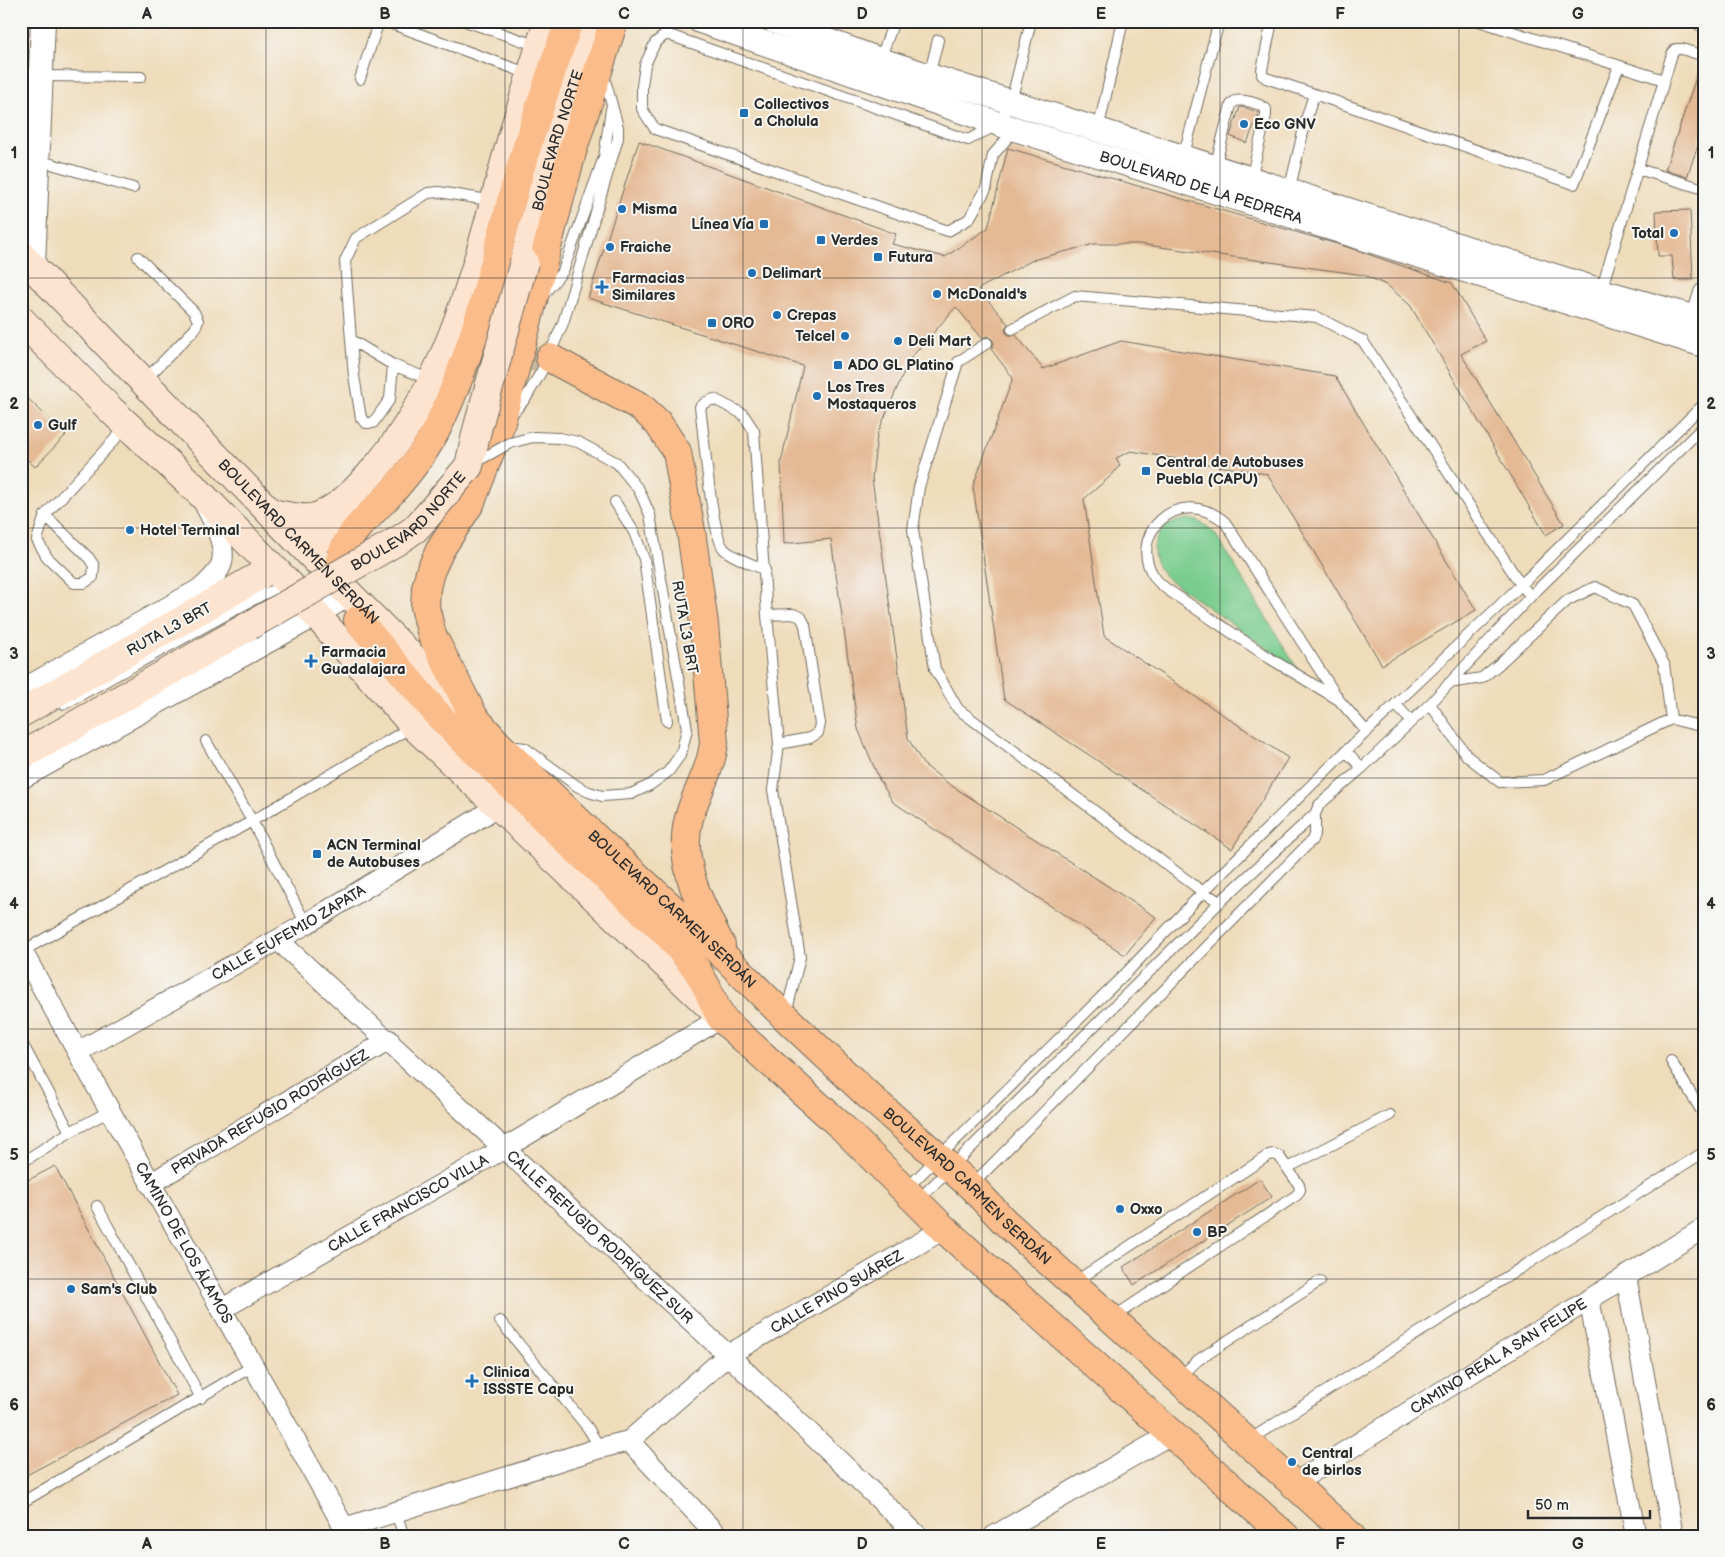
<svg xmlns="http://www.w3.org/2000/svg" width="1725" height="1557" font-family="'Balsamiq Sans',sans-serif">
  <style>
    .green { fill: #79cc8e; stroke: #527c5c }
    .building { fill: #e4b994 }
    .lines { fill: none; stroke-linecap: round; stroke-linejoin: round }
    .secondary-tunnel { stroke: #c8b99e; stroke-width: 28; stroke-dasharray: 28 14; stroke-linecap: butt }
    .primary-tunnel { stroke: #c8b99e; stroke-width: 28; stroke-dasharray: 28 14; stroke-linecap: butt }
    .service-casing { stroke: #70695d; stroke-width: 12 }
    .minor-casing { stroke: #70695d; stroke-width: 22 }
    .tertiary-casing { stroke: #70695d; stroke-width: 26 }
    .secondary-casing { stroke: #70695d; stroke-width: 30 }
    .primary-casing { stroke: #70695d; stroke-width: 30 }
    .service { stroke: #fff; stroke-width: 10 }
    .minor { stroke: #fff; stroke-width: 20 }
    .tertiary { stroke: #fff; stroke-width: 24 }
    .secondary { stroke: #fde4d0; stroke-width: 28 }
    .primary { stroke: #f9bc8a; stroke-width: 28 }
    .service-bridge-casing { stroke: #70695d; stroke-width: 12; stroke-linecap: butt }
    .secondary-bridge-casing { stroke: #70695d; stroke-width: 30; stroke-linecap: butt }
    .service-bridge { stroke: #fff; stroke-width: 10 }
    .secondary-bridge { stroke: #fde4d0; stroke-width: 28 }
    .grid { fill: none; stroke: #2b2b2b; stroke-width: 1; stroke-opacity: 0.55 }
    .poi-dot { fill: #1f6fb2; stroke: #f6f6f2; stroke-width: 2 }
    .labels { text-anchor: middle; stroke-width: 4; stroke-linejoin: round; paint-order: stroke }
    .poi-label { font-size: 15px; font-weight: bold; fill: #2b2b2b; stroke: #f6f6f2; text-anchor: start }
    .street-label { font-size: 15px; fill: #2b2b2b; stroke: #f6f6f2 }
    .neatline { fill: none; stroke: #2b2b2b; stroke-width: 2 }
    .grid-label { font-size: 16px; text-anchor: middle; font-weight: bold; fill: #2b2b2b }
  </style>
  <rect width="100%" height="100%" fill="#f6f6f2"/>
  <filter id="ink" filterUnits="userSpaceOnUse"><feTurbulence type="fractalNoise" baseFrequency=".02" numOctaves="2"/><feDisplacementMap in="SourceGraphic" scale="10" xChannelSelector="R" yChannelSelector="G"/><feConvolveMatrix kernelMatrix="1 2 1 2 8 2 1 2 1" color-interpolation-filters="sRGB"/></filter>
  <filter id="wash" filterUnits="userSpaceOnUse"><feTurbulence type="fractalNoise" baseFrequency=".0096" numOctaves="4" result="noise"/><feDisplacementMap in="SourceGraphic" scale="20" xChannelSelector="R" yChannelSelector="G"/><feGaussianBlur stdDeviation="1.12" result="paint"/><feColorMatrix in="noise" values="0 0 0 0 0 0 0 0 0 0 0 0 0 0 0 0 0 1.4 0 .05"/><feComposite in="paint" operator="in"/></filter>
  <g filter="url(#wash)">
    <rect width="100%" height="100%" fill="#efdcbb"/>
    <path class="green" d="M1189,519C1201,521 1208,526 1216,535L1298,670L1169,580C1142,555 1153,522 1189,519Z"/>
    <g id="blocks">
      <path class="building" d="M1701,63H1704V128L1687,177L1665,170Z
        M1240,107L1246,108L1259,113L1247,143L1230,136Z
        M639,141L896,234L892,244L945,257L988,228L1008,148L1347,247L1452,283L1486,341L1461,354L1564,524L1546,535L1410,305L1388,286L1364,275L1139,244H1094L1033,260L978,289L1008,324L1005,328L1006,333L1011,336L1016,335L1043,369L1121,341L1335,376L1476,610L1382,665L1267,474L1131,451L1116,458L1120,465L1112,475L1084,499L1104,636L1288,758L1232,849L1004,699L973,486L1013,378L991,349L994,343L992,339L987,336L982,338L956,307L909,360L877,435L872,478L908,738L923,764L949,784L1156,917L1125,955L893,802L880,781L858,729L831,539L784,544L781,462L803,366L588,298Z
        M1690,210L1693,280H1674L1672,256H1658L1656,211Z
        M21,392L66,435L35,467L21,453Z
        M55,1166L177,1395L21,1478V1184Z
        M1260,1179L1272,1197L1134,1285L1123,1267Z"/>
    </g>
  </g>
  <g filter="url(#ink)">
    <use href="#blocks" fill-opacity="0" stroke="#70695d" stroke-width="1"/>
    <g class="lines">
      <path class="secondary-tunnel" d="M259,576L321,538"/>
      <path class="primary-tunnel" d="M472,379C499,363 517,354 550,358"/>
      <defs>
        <path id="service" d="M384,21L529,74
          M465,21L538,46
          M1272,21L1262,70V75L1266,78L1314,94L1306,120L1289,191
          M1479,21L1664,80
          M880,60L894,21
          M42,76L141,77
          M929,76L938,40
          M360,79L379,21
          M1314,94L1574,184L1619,66
          M1015,129L993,155L986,189L969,219L948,231L655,129L642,109V86L645,65L655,43L666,34L968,140L999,124L1011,102L1031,21
          M1098,130L1123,21
          M1183,158L1219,21
          M38,160L133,188
          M1215,167L1231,105L1235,101C1244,99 1258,103 1266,109V115L1251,179
          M1638,169L1704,189
          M138,257L194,312L198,321L195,329L145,380
          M1601,291L1672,54L1676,49H1682L1704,56
          M542,296L563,271L604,157L611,109
          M1012,329L1075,296L1317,317L1363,341L1521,585L1531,596
          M351,340L354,376L361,418L366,423H373L390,399L393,365
          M987,343L958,362L919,487L913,530L935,669L958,709L1203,892L1220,902L1315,814
          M431,380L393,365L351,340L345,261L356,238L428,193L439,192L494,201
          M511,415L526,398L545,365L563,323L618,138V127L604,76
          M615,502L634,532L644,559L667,721
          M45,515L89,558L94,566L93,577L84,583H74L47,557L37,540L45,515L127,426
          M765,570C755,565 731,557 724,549C711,534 704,433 700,407L706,402L714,399L743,414L754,431L767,615L779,744L773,790L800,957L786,1014
          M767,615L793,614L801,617L805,625L820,724L818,733L810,738L779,744
          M1449,683L1482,678L1498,665L1568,600L1595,587L1633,605L1664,664L1671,719
          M1339,700L1271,659L1168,590C1164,587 1159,583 1156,579C1124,538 1177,482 1225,522L1339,700L1367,732
          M64,704L260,596L286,585
          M1430,704L1467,756L1500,782L1544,780L1671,719L1704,727
          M1396,705L1411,721
          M206,741L252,821L306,924
          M509,746L525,748L577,786L589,792L602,796L631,794L650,785L668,772L681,754L687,729L650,515L639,490L617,463
          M1346,751L1362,768
          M21,952L252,821L413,726
          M21,1041L70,1132
          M1671,1061L1704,1115
          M21,1163L70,1132L110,1111
          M1287,1168L1390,1115
          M971,1186L1312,840L1315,832V814L1319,805L1362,768L1430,704L1531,596L1704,426
          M906,1189L1130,969L1203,892L1346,751L1521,585L1704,404
          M917,1201L1220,902
          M97,1206L201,1398
          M1073,1283L1269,1155L1274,1154L1279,1156L1299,1185L1300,1190L1297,1195L1112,1318
          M500,1321L588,1428L600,1448
          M1178,1379L1198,1360L1320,1281
          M1249,1440L1704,1152
          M21,1503L253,1366
          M397,1512L398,1519L404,1536"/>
        <g id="minor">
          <path d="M1702,21L1704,22"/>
          <path d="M1692,331L1704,293"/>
          <path d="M21,690L203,587C210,580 220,572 222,562C226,543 213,521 205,505"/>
          <path d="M21,779L318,615L350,595"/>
          <path id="s1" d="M278,940L728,1355L918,1536"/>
          <path id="s2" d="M21,949L110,1111L349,1536"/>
          <path id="s3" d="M78,1052L306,924L497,807"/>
          <path id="s4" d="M150,1184L389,1040"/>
          <path d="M1626,1276L1673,1536"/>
          <path d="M1589,1299L1636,1536"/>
          <path id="s5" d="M222,1309L505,1148L721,1018"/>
          <path d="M629,1441L718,1536"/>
          <path id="s6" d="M1293,1484L1704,1228"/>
          <path id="s7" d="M344,1528L600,1448L629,1441L728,1355L944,1229"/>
          <path d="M994,1536L1171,1434"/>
        </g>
        <g id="tertiary">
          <path id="s8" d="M700,21L999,124L1704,345"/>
          <path d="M774,21L880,60L1601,291L1704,320"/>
          <path d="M33,266L43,21"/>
        </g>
        <g id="secondary">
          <path id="s9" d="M21,255L350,595L444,689L471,714"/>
          <path id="s10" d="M524,262L555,141L595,21"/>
          <path d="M21,320L111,410L199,492L289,584L414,726L721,1017"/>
          <path d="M271,513C285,515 303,521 316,517C336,510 353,493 367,478C447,391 475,273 505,162C518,115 533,68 548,21"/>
          <path d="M321,538L368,517"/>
          <path d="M21,713L259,576"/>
          <path d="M21,756L249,626"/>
        </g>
        <g id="primary">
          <path id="s11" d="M614,21L572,152L500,426L471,502L440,550L430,572L426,588L425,607L432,635L474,717L498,744L597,839L728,960L786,1018L870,1097L971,1186L1004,1221L1351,1536"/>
          <path d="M550,358L641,407L658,423L677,452L691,531L704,624L714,743C711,770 696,792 689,818C677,862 701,907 721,945"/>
          <path d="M340,560C348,530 369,517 389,495C408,474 427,450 439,424C476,347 494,262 517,180C532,126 551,74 569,21"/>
          <path d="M358,620L439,716L567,841L670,937L697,970L706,986L721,1018L842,1127L944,1229L1285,1536"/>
        </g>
      </defs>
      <use href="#service" class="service-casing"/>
      <use href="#minor" class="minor-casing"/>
      <use href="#tertiary" class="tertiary-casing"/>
      <use href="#secondary" class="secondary-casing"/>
      <use href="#primary" class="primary-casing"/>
      <use href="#service" class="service"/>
      <use href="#minor" class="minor"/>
      <use href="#tertiary" class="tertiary"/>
      <use href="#secondary" class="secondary"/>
      <use href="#primary" class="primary"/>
      <defs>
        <path id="service-bridge" d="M474,463L510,443L533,437L559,438L578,442L617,463"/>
        <g id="secondary-bridge">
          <path id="s12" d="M249,626L399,540L415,529L427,516L469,466L477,430L524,262"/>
        </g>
      </defs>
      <use href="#service-bridge" class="service-bridge-casing"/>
      <use href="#secondary-bridge" class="secondary-bridge-casing"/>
      <use href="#service-bridge" class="service-bridge"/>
      <use href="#secondary-bridge" class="secondary-bridge"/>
    </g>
  </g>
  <path class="grid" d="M266,21V1536M505,21V1536M743,21V1536M982,21V1536M1220,21V1536M1459,21V1536M21,278H1704M21,528H1704M21,778H1704M21,1029H1704M21,1279H1704"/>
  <g class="poi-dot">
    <rect x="739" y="108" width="10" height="10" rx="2.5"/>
    <circle cx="1244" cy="124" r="5"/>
    <circle cx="622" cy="209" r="5"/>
    <rect x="759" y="219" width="10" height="10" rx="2.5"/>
    <circle cx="1674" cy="233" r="5"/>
    <rect x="816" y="235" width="10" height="10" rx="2.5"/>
    <circle cx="610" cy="247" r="5"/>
    <rect x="873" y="252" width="10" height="10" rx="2.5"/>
    <circle cx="752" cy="273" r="5"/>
    <path d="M599.5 279.5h5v5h5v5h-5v5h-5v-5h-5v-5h5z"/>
    <circle cx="937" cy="294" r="5"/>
    <circle cx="777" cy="315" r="5"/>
    <rect x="707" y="318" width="10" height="10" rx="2.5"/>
    <circle cx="845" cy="336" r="5"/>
    <circle cx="898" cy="341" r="5"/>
    <rect x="833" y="360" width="10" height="10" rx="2.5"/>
    <circle cx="817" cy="396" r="5"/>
    <circle cx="38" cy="425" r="5"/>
    <rect x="1141" y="466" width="10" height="10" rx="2.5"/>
    <circle cx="130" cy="530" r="5"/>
    <path d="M308.5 653.5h5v5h5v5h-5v5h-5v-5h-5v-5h5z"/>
    <rect x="312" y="849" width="10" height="10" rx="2.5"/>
    <circle cx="1120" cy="1209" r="5"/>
    <circle cx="1197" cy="1232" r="5"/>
    <circle cx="71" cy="1289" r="5"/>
    <path d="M469.5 1373.5h5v5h5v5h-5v5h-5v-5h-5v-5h5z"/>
    <circle cx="1292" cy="1462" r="5"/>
  </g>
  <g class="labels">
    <g class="poi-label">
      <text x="754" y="109">Collectivos<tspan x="754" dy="17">a Cholula</tspan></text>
      <text x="1254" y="129">Eco GNV</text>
      <text x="632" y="214">Misma</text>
      <text x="754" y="229" text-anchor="end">Línea Vía</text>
      <text x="1664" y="238" text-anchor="end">Total</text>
      <text x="831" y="245">Verdes</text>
      <text x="620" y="252">Fraiche</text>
      <text x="888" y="262">Futura</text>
      <text x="762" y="278">Delimart</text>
      <text x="612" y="283">Farmacias<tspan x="612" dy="17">Similares</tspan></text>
      <text x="947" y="299">McDonald's</text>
      <text x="787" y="320">Crepas</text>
      <text x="722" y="328">ORO</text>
      <text x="835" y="341" text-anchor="end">Telcel</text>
      <text x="908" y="346">Deli Mart</text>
      <text x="848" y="370">ADO GL Platino</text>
      <text x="827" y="392">Los Tres<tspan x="827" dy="17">Mostaqueros</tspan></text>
      <text x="48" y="430">Gulf</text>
      <text x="1156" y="467">Central de Autobuses<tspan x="1156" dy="17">Puebla (CAPU)</tspan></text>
      <text x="140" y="535">Hotel Terminal</text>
      <text x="321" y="657">Farmacia<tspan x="321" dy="17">Guadalajara</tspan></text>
      <text x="327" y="850">ACN Terminal<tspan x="327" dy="17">de Autobuses</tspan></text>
      <text x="1130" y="1214">Oxxo</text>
      <text x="1207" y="1237">BP</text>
      <text x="81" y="1294">Sam's Club</text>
      <text x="483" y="1377">Clinica<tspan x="483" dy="17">ISSSTE Capu</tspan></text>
      <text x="1302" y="1458">Central<tspan x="1302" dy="17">de birlos</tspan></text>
    </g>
    <g class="street-label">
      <text dy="5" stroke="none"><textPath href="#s10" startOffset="126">BOULEVARD NORTE</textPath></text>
      <text dy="5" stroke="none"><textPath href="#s8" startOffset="528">BOULEVARD DE LA PEDRERA</textPath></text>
      <text dy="5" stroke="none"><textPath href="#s12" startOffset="192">BOULEVARD NORTE</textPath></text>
      <text dy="5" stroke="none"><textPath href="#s9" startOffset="399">BOULEVARD CARMEN SERDÁN</textPath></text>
      <text transform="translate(685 627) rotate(80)" y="5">RUTA L3 BRT</text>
      <text transform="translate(169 629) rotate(-29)" y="5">RUTA L3 BRT</text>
      <text dy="5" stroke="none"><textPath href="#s11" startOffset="1016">BOULEVARD CARMEN SERDÁN</textPath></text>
      <text dy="5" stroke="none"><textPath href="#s3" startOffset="242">CALLE EUFEMIO ZAPATA</textPath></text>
      <text dy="5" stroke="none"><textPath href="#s4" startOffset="140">PRIVADA REFUGIO RODRÍGUEZ</textPath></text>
      <text dy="5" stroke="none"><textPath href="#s11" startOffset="1421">BOULEVARD CARMEN SERDÁN</textPath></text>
      <text dy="5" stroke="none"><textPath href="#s5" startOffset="214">CALLE FRANCISCO VILLA</textPath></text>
      <text dy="5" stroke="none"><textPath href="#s1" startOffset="438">CALLE REFUGIO RODRÍGUEZ SUR</textPath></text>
      <text dy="5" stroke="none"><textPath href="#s2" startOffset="336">CAMINO DE LOS ÁLAMOS</textPath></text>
      <text dy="5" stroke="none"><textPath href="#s7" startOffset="555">CALLE PINO SUÁREZ</textPath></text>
      <text dy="5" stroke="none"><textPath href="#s6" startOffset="242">CAMINO REAL A SAN FELIPE</textPath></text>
    </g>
  </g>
  <rect width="1725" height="1557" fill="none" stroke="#f6f6f2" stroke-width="55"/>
  <path d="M1528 1510v8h122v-8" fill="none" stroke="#2b2b2b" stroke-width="2.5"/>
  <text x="1535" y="1510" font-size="15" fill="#2b2b2b" stroke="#f6f6f2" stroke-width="4" paint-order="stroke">50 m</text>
  <rect x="28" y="28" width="1670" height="1502" class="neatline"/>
  <g class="grid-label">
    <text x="147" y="19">A</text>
    <text x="385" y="19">B</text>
    <text x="624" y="19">C</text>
    <text x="862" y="19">D</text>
    <text x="1101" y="19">E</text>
    <text x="1340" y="19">F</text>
    <text x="1578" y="19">G</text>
    <text x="14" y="158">1</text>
    <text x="1711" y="158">1</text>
    <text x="14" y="409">2</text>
    <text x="1711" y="409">2</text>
    <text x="14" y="659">3</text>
    <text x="1711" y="659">3</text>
    <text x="14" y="909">4</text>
    <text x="1711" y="909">4</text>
    <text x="14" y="1160">5</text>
    <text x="1711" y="1160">5</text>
    <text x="14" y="1410">6</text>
    <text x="1711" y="1410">6</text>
    <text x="147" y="1549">A</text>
    <text x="385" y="1549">B</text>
    <text x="624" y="1549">C</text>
    <text x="862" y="1549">D</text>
    <text x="1101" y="1549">E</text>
    <text x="1340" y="1549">F</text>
    <text x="1578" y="1549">G</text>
  </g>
</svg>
